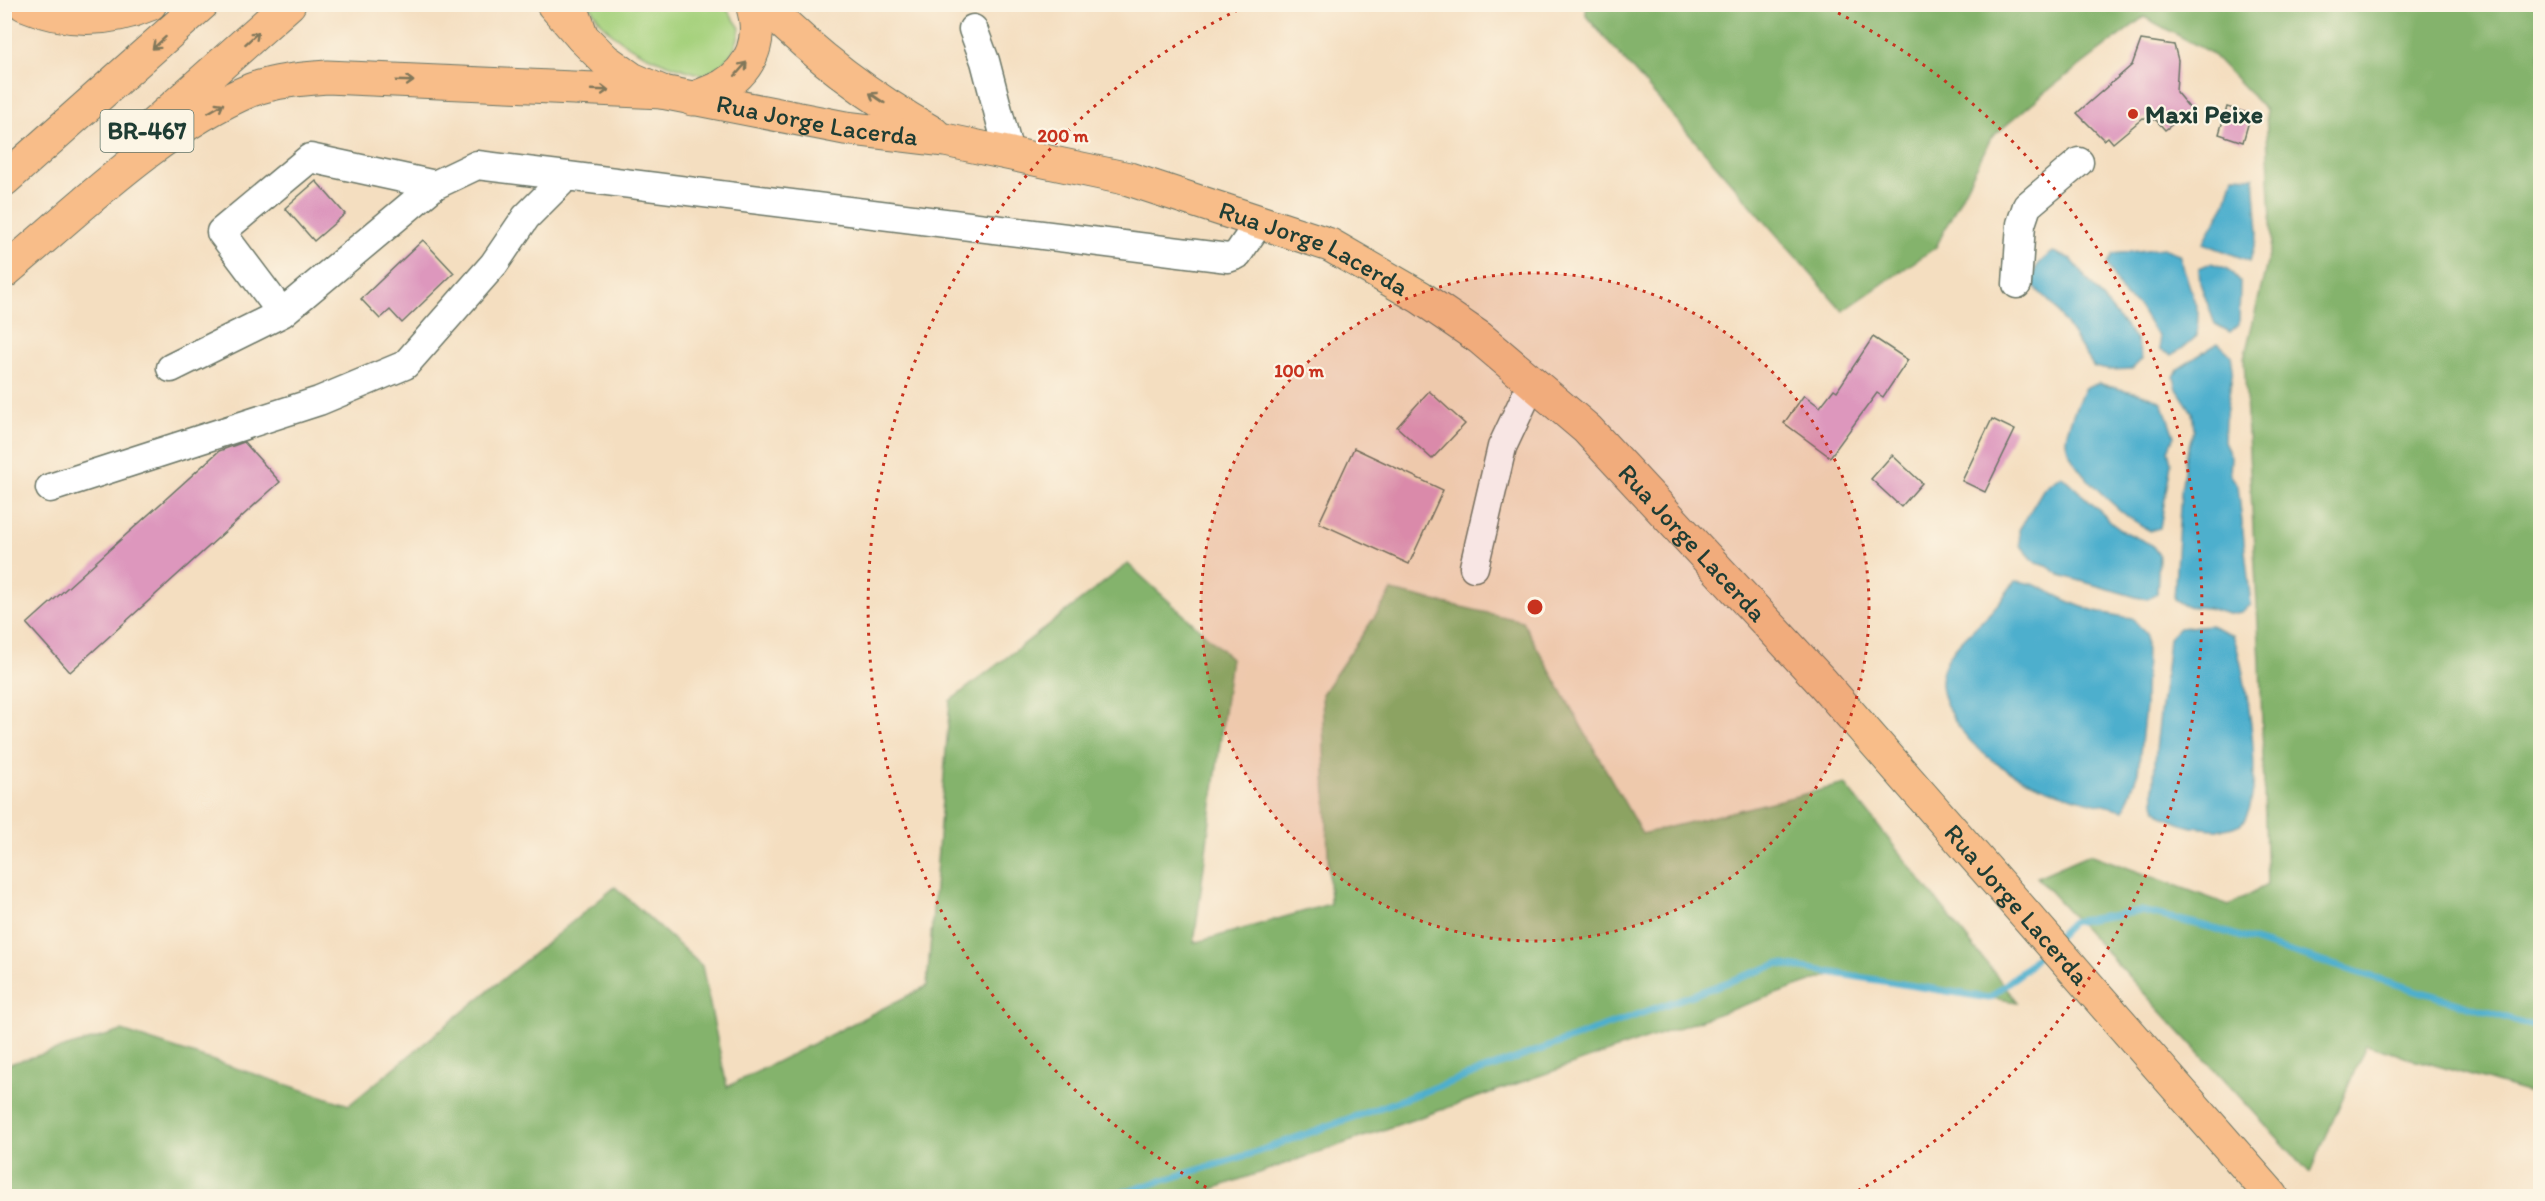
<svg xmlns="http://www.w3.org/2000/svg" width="2545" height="1201" font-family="Itim,sans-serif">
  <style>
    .green { fill: #a6d17d; stroke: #628758; stroke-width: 1.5 }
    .forest { fill: #84b36c; stroke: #527850; stroke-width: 1.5 }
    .water { fill: #4eafcd; stroke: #367680; stroke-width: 1.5 }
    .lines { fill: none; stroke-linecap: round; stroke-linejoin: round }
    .stream { stroke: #4eafcd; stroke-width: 7 }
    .building { fill: #dd97bd }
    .minor-casing { stroke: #6a7565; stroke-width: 31 }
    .major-casing { stroke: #6a7565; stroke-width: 35 }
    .highway-casing { stroke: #6a7565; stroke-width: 35 }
    .minor { stroke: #fff; stroke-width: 28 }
    .major { stroke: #f8bd89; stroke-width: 33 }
    .highway { stroke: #f8bd89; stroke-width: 33 }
    .oneway { stroke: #81775a }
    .ring { fill: none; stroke: #c8321e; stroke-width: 3; stroke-dasharray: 3 6 }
    .poi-dot { fill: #c8321e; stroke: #fcf5e5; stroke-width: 2 }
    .labels { text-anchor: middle; stroke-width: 4.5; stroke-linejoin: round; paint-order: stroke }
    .shield { fill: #fcf5e5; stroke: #617469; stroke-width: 1.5 }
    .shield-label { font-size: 24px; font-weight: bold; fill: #1f3d34 }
    .poi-label { font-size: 26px; font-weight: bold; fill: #1f3d34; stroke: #fcf5e5; text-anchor: start }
    .street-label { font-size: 26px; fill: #1f3d34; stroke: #fcf5e5 }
    .centre { fill: #c8321e; stroke: #fcf5e5; stroke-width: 3 }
    .ring-label { font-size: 18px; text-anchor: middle; font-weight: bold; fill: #c8321e; stroke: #fcf5e5; stroke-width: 4.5; stroke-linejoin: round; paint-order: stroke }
  </style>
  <rect width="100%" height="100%" fill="#fcf5e5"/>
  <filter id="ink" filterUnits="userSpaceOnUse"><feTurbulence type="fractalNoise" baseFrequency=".0167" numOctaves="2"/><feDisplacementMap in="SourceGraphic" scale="12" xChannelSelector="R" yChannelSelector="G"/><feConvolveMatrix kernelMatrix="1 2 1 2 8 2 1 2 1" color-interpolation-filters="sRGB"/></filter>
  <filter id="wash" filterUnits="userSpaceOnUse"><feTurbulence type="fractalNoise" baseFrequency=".008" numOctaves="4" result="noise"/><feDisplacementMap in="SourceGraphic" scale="24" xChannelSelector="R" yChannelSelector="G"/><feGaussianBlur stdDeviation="1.35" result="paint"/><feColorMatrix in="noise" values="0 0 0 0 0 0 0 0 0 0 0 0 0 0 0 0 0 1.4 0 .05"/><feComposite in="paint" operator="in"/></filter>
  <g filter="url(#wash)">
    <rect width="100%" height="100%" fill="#f4dec0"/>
    <path class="green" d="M590,5H724L740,28C737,52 725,66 703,75C662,64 609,46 590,5Z"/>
    <path class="forest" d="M1586,5H2540V1096L2366,1045L2310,1173L2037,877L2090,854L2229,905L2267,885L2260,661L2244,359L2272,242L2266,110L2211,53L2144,17L2043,94L1991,138L1936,247L1843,311L1586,16Z
      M1128,564L1231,658L1194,943L1330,904L1322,694L1392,591L1522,621L1642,834L1845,784L2017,1002L1834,974L1192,1196H5V1065L122,1031L349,1105L615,887L702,966L727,1087L927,986L950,701Z"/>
    <path class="water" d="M2233,176L2254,177L2258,233L2250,261L2203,243L2226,203Z
      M2163,248L2179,254L2198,312L2197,336L2183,348L2171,355L2160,350L2159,336L2152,328L2138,305L2125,297L2107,265L2113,254Z
      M2053,252L2071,259L2136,340L2142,359L2132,369L2108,370L2094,367L2054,306L2032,285C2032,268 2040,261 2053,252Z
      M2211,263L2228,269L2240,282L2239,324L2230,332L2215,324L2200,283L2199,268Z
      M2218,343L2231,355L2233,369L2225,421L2224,442L2231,457L2230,474L2238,486L2251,605L2241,612L2229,614L2208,608L2185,606L2174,599L2181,492L2186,455L2194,429L2192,412L2177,389L2174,377L2178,369Z
      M2099,383C2121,392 2140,390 2162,402L2174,436L2168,450L2171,463L2160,528L2149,531C2142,525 2134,521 2127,516C2109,501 2068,465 2066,441C2065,429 2079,401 2084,389Z
      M2061,475L2119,529L2152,545L2159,555L2157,593L2148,599L2136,597L2060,575L2047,566L2036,563L2020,545L2019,530L2044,488Z
      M2015,581C2042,584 2045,591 2068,601C2088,611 2110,615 2132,618L2146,634L2145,706L2138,772L2124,810C2059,795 1983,776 1950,712C1942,696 1937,683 1945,665C1955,641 1980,626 1996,606C2003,598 2009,589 2015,581Z
      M2210,625L2233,635C2246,672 2265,785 2245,819C2236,834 2207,828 2193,827C2182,825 2159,817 2155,806C2153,800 2154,790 2154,783C2155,735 2165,687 2169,638L2179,628Z"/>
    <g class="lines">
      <path class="stream" d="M2056,938L2072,922L2141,911L2209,927L2540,1028
        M1111,1196L1251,1154L1778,964L1989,998L2024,970L2044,950"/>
    </g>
    <g id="blocks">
      <path class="building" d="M2141,40L2174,45L2178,60L2176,92L2191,110L2165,130L2156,120L2143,118L2113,143L2108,137L2104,140L2077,113L2132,65Z
        M2227,107L2251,114L2243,142L2219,134Z
        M316,181L345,214L314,241L285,208Z
        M423,240L454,273L402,323L390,310L380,319L361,299Z
        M1873,337L1908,360L1883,397L1877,393L1830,457L1784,423L1804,395L1820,407L1834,389L1837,391Z
        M1429,391L1465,424L1432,459L1397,427Z
        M1992,419L2015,430L1985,492L1962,481Z
        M244,442L280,482L70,672L27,624L219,451Z
        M1354,448L1443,490L1409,564L1319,523Z
        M1892,455L1922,483L1901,507L1871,479Z"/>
    </g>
  </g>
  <g filter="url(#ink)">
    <use href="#blocks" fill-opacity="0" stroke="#6a7565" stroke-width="1.5"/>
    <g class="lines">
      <defs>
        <path id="minor" d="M973,29L985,61L1009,153
          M2017,284L2021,224L2027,206L2079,162
          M282,313L221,232L310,158L435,185
          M171,368L282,313L435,185L477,165L567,176
          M50,488L319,401L405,365L494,264L526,217L567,176L1228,258L1237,255L1260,221
          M1474,567L1502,447L1533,381"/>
        <g id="major">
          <path d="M764,4C814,55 871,98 933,133"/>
          <path id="s1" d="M572,9L582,37L605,60L632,79L662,92L845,128L945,140L1129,179L1330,245L1420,297L1480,338L1587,429L1823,683L2272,1196"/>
          <path d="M692,99C702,95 713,91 723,86C753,68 763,37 752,4"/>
        </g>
        <path id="highway" d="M24,4C66,22 108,22 150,4
          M553,4L582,37
          M142,135L289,4
          M4,180L202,4
          M4,272C77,211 163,126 251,90C275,81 301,79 327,77L662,92"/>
      </defs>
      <use href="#minor" class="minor-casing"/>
      <use href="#major" class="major-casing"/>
      <use href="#highway" class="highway-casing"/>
      <use href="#minor" class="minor"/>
      <use href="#major" class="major"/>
      <use href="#highway" class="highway"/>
    </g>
    <defs><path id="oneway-shaft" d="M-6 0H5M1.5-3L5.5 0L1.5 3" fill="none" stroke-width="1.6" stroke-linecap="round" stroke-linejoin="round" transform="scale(1.5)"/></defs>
    <g class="oneway">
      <use href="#oneway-shaft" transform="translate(252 38) rotate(-42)"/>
      <use href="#oneway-shaft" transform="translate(159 43) rotate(138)"/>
      <use href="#oneway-shaft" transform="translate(741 69) rotate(-49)"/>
      <use href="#oneway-shaft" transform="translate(405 81) rotate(2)"/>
      <use href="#oneway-shaft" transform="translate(600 90) rotate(2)"/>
      <use href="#oneway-shaft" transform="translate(877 98) rotate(-146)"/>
      <use href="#oneway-shaft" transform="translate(216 108) rotate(-30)"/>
    </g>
  </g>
  <circle cx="1535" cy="607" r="334" fill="#c8321e" fill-opacity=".12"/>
  <g class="ring">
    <circle cx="1535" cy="607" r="334"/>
    <path d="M1222 1196A667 667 0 0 1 1248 5M1822 5A667 667 0 0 1 1848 1196"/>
  </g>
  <circle class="poi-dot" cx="2133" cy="114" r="6"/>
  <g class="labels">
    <rect class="shield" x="100.5" y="110" width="93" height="42" rx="4.5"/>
    <g class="shield-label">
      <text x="147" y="139">BR-467</text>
    </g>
    <g class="poi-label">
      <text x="2145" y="123">Maxi Peixe</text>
    </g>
    <g class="street-label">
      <text dy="9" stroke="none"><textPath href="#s1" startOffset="286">Rua Jorge Lacerda</textPath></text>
      <text dy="9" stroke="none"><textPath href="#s1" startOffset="801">Rua Jorge Lacerda</textPath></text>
      <text dy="9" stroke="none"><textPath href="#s1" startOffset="1287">Rua Jorge Lacerda</textPath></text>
      <text dy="9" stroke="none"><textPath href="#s1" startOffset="1773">Rua Jorge Lacerda</textPath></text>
    </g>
  </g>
  <circle cx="1535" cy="607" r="9" class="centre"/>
  <g class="ring-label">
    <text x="1063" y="142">200 m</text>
    <text x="1299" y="377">100 m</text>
  </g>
  <rect width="2545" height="1201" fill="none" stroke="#fcf5e5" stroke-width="24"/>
</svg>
